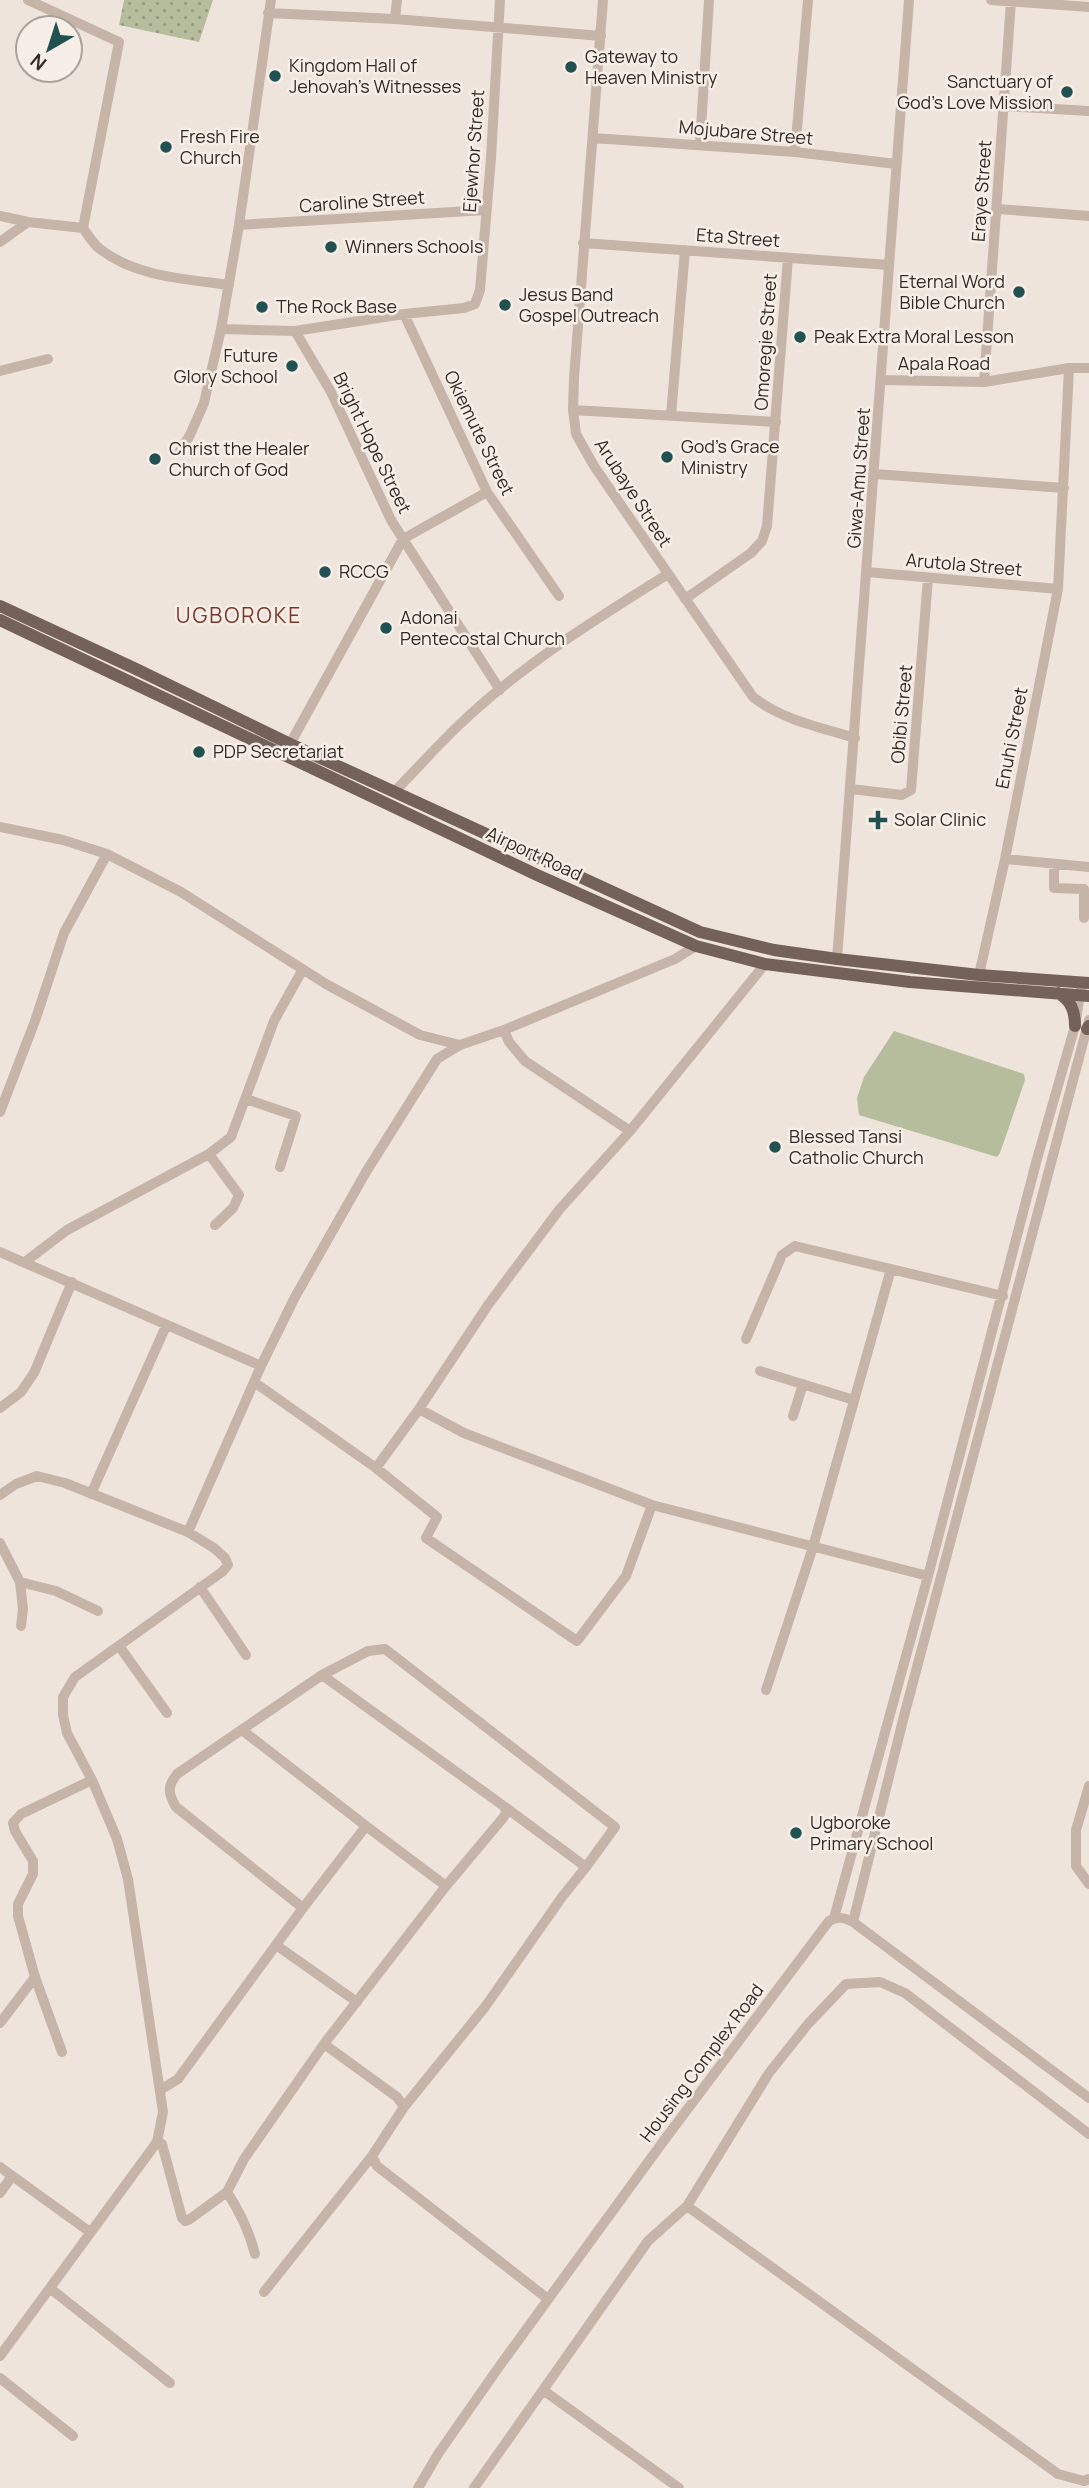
<svg xmlns="http://www.w3.org/2000/svg" width="1089" height="2488" font-family="Manrope,sans-serif">
  <style>
    .green { fill: #b5bd9d }
    .park { fill: url(#park-dots) }
    .lines { fill: none; stroke-linecap: round; stroke-linejoin: round }
    .minor { stroke: #c6b4a9; stroke-width: 10 }
    .major { stroke: #74615a; stroke-width: 12 }
    .poi-dot { fill: #215151; stroke: #f7efe7; stroke-width: 2.5 }
    .labels { text-anchor: middle; stroke-width: 5; stroke-linejoin: round; paint-order: stroke }
    .poi-label { font-size: 18px; fill: #342b28; stroke: #f7efe7; text-anchor: start }
    .street-label { font-size: 18px; fill: #342b28; stroke: #f7efe7 }
    .quarter-label { font-size: 21px; letter-spacing: 2px; fill: #7b3628; stroke: #f7efe7 }
  </style>
  <defs>
    <pattern id="park-dots" width="8" height="8" patternUnits="userSpaceOnUse" patternTransform="scale(1.75)"><rect width="8" height="8" fill="#b5bd9d"/><path d="M2 2h.1M6 6h.1" fill="none" stroke="#949a80" stroke-width="1.8" stroke-linecap="round"/></pattern>
  </defs>
  <rect width="100%" height="100%" fill="#efe4db"/>
  <path class="green" d="M894,1031L1024,1074L1025,1080L1000,1153L997,1157L859,1115L857,1098L864,1077Z"/>
  <path class="park" d="M124,0H213L199,42L119,25Z"/>
  <g class="lines">
    <path class="minor" d="M28,0L119,42L83,228
      M603,0L574,378L573,410L576,434L594,466L753,697C782,720 820,727 855,738
      M991,0L1089,7
      M268,13L395,19L601,36
      M395,19L397,0
      M1003,106L1089,111
      M593,138L795,152L896,164
      M700,144L709,0
      M795,152L808,0
      M998,209L1089,216
      M0,216L28,222L83,228C88,235 93,244 100,249C136,277 185,279 229,285
      M239,225L486,210
      M0,242L28,222
      M583,243L889,265
      M404,314L487,492L559,596
      M221,329L295,331L331,392L391,520L403,539L290,744
      M295,331L404,314L464,308L475,304L480,290L491,158L500,0
      M0,371L48,359
      M882,380L984,382L1069,368H1089
      M984,382L1011,1
      M573,410L776,422
      M671,415L685,250
      M180,451L190,435L204,403L221,329L239,225L271,0
      M875,474L1064,488
      M487,492L403,539L500,690
      M867,572L1058,589
      M685,599L751,553L762,541L767,526L788,258
      M851,789L902,795L911,790L928,578
      M394,792C416,770 436,747 458,726C520,666 596,619 668,574
      M0,827L63,840L107,854L181,892L326,984L374,1010L420,1035L460,1045L504,1030L675,959L696,946
      M1005,859L1089,867
      M1054,864V888L1084,889V918
      M837,959L909,0
      M979,975L1005,859L1058,589L1069,368
      M504,1030L509,1042L525,1061L630,1131
      M246,1099L296,1116L280,1167
      M0,1112L35,1021L64,933L107,854
      M209,1154L239,1195L233,1208L215,1225
      M0,1252L261,1366
      M25,1262L67,1230L209,1154L231,1137L274,1021L303,969
      M746,1339L782,1255L795,1246L1003,1296
      M760,1371L854,1400
      M254,1382L376,1468L437,1517L426,1538L577,1641L626,1576L652,1505
      M0,1408L21,1392L34,1373L72,1282
      M419,1409L464,1433L652,1505L928,1576
      M793,1416L803,1384
      M376,1468L419,1409L488,1305L559,1210L630,1131L765,964
      M91,1494L166,1326
      M0,1495L16,1484L37,1476L65,1483L188,1532L214,1548L225,1558L228,1565L222,1572L75,1677L63,1697V1715L67,1733L92,1780L117,1839L128,1879L163,2112L157,2142L0,2356
      M188,1532L261,1366L295,1297L366,1172L437,1059L460,1045
      M0,1543L20,1582L56,1591L98,1611
      M20,1582L23,1609L21,1626
      M200,1587L246,1655
      M119,1646L167,1713
      M322,1675L368,1651L385,1649L615,1827L586,1867L505,1807
      M766,1690L813,1547L891,1269
      M242,1730L366,1826
      M1089,1786L1076,1830V1866L1089,1884
      M303,1908L366,1826L446,1886
      M834,1918L928,1576L1037,1159L1075,1026L1081,988
      M853,1922L904,1716L1089,1020
      M276,1945L357,2002
      M0,2023L35,1977
      M324,2044L397,2097L404,2107L372,2156L377,2166L548,2299
      M62,2052L35,1977L18,1916V1904L33,1874V1861L15,1831L13,1823L21,1814L92,1780
      M404,2107L485,2007L562,1897L586,1867
      M157,2142L162,2144L182,2218L185,2221L190,2219L227,2192L244,2159L324,2044L446,1886L503,1818L506,1813L505,1807L322,1675L177,1774C167,1787 168,1793 176,1807L303,1908L178,2079L160,2090
      M0,2167L90,2232
      M227,2192C240,2212 249,2230 255,2254
      M0,2193L12,2176
      M687,2206L1058,2474L1084,2481L1089,2479
      M51,2289L170,2383
      M264,2292L372,2156
      M0,2378L73,2436
      M543,2390L679,2488
      M418,2488L438,2454L501,2364L665,2139L829,1921C837,1916 844,1917 853,1922L1089,2098
      M474,2488L648,2241L687,2206L769,2073L808,2024L846,1984L880,1982L905,1993L1089,2134"/>
    <path class="major" d="M0,606L136,669L290,744L700,932L774,950L837,959L979,975L1089,983
      M0,620L537,875L696,946L765,964L910,982L1089,996
      M1058,993C1071,1001 1075,1010 1075,1026
      M1087,1029L1089,1026"/>
  </g>
  <g class="poi-dot">
    <circle cx="571" cy="67" r="7"/>
    <circle cx="275" cy="76" r="7"/>
    <circle cx="1067" cy="92" r="7"/>
    <circle cx="166" cy="147" r="7"/>
    <circle cx="331" cy="247" r="7"/>
    <circle cx="1019" cy="292" r="7"/>
    <circle cx="505" cy="305" r="7"/>
    <circle cx="262" cy="307" r="7"/>
    <circle cx="800" cy="337" r="7"/>
    <circle cx="292" cy="366" r="7"/>
    <circle cx="667" cy="457" r="7"/>
    <circle cx="155" cy="459" r="7"/>
    <circle cx="325" cy="572" r="7"/>
    <circle cx="386" cy="628" r="7"/>
    <circle cx="199" cy="752" r="7"/>
    <path d="M874.5 809.5h7v7h7v7h-7v7h-7v-7h-7v-7h7z"/>
    <circle cx="775" cy="1147" r="7"/>
    <circle cx="796" cy="1833" r="7"/>
  </g>
  <g class="labels">
    <g class="poi-label">
      <text x="585" y="63">Gateway to<tspan x="585" dy="21">Heaven Ministry</tspan></text>
      <text x="289" y="72">Kingdom Hall of<tspan x="289" dy="21">Jehovah's Witnesses</tspan></text>
      <text x="1053" y="88" text-anchor="end">Sanctuary of<tspan x="1053" dy="21">God's Love Mission</tspan></text>
      <text x="180" y="143">Fresh Fire<tspan x="180" dy="21">Church</tspan></text>
      <text x="345" y="253">Winners Schools</text>
      <text x="1005" y="288" text-anchor="end">Eternal Word<tspan x="1005" dy="21">Bible Church</tspan></text>
      <text x="519" y="301">Jesus Band<tspan x="519" dy="21">Gospel Outreach</tspan></text>
      <text x="276" y="313">The Rock Base</text>
      <text x="814" y="343">Peak Extra Moral Lesson</text>
      <text x="278" y="362" text-anchor="end">Future<tspan x="278" dy="21">Glory School</tspan></text>
      <text x="681" y="453">God's Grace<tspan x="681" dy="21">Ministry</tspan></text>
      <text x="169" y="455">Christ the Healer<tspan x="169" dy="21">Church of God</tspan></text>
      <text x="339" y="578">RCCG</text>
      <text x="400" y="624">Adonai<tspan x="400" dy="21">Pentecostal Church</tspan></text>
      <text x="213" y="758">PDP Secretariat</text>
      <text x="894" y="826">Solar Clinic</text>
      <text x="789" y="1143">Blessed Tansi<tspan x="789" dy="21">Catholic Church</tspan></text>
      <text x="810" y="1829">Ugboroke<tspan x="810" dy="21">Primary School</tspan></text>
    </g>
    <g class="street-label">
      <text transform="translate(746 133) rotate(5)" y="6">Mojubare Street</text>
      <text transform="translate(474 151) rotate(-86)" y="6">Ejewhor Street</text>
      <text transform="translate(982 191) rotate(-86)" y="6">Eraye Street</text>
      <text transform="translate(362 202) rotate(-4)" y="6">Caroline Street</text>
      <text transform="translate(738 238) rotate(4)" y="6">Eta Street</text>
      <text transform="translate(766 342) rotate(-86)" y="6">Omoregie Street</text>
      <text x="944" y="370">Apala Road</text>
      <text transform="translate(479 433) rotate(64)" y="6">Okiemute Street</text>
      <text transform="translate(372 443) rotate(64)" y="6">Bright Hope Street</text>
      <text transform="translate(859 478) rotate(-86)" y="6">Giwa-Amu Street</text>
      <text transform="translate(633 493) rotate(57)" y="6">Arubaye Street</text>
      <text transform="translate(964 565) rotate(5)" y="6">Arutola Street</text>
      <text transform="translate(902 714) rotate(-85)" y="6">Obibi Street</text>
      <text transform="translate(1012 738) rotate(-79)" y="6">Enuhi Street</text>
      <text transform="translate(534 854) rotate(25)" y="6">Airport Road</text>
      <text transform="translate(702 2063) rotate(-53)" y="6">Housing Complex Road</text>
    </g>
    <g class="quarter-label">
      <text x="239" y="623">UGBOROKE</text>
    </g>
  </g>
  <g transform="translate(49 49) rotate(219)"><circle r="33" fill="#f7efe7" stroke="#a9a19b" stroke-width="2"/>
  <path d="M0-5L12 26L0 18L-12 26Z" fill="#215151"/>
  <text y="-10" font-size="19" font-weight="bold" text-anchor="middle" fill="#342b28">N</text>
  </g>
</svg>
